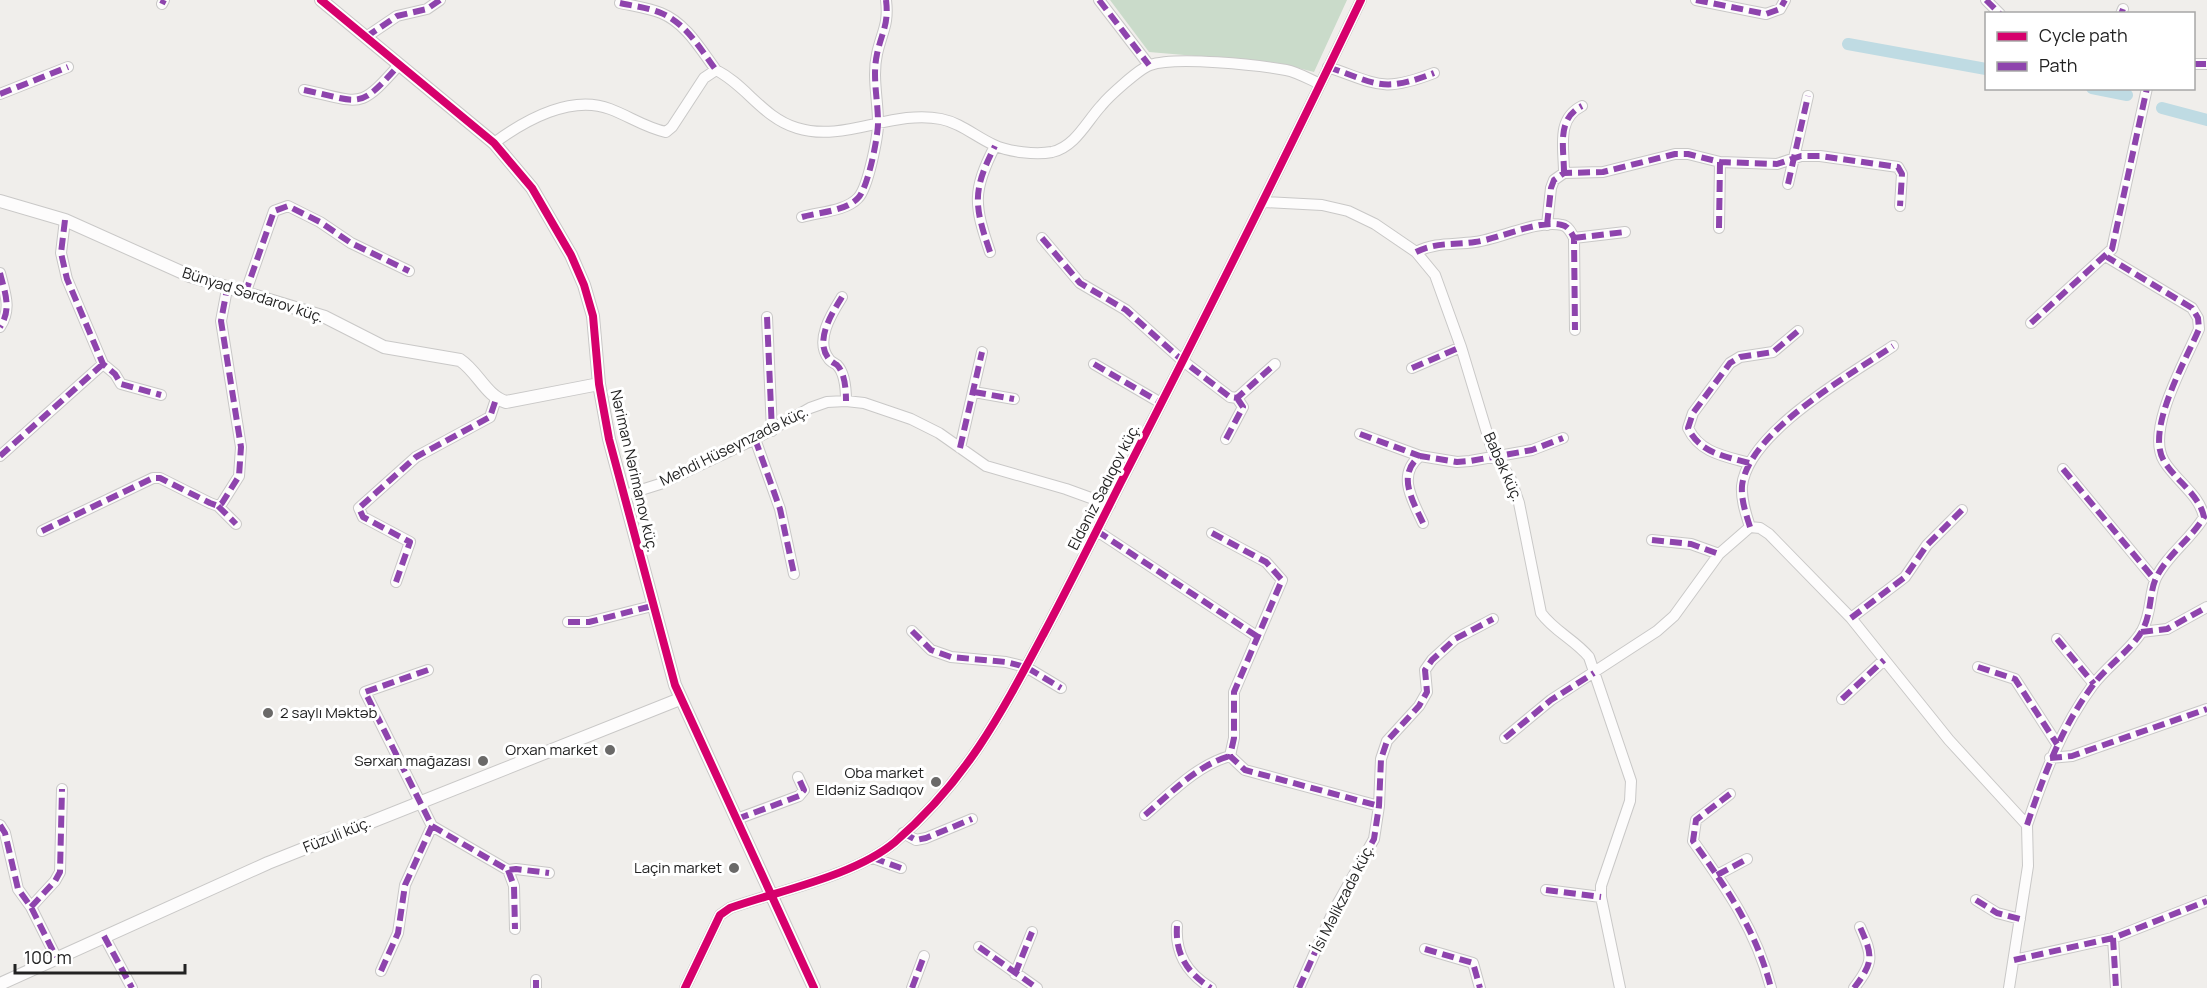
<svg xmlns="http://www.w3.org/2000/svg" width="2207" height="988" font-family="Manrope,sans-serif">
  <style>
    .cemetery { fill: #cadbca }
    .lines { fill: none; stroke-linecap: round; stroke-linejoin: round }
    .canal { stroke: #bfdbe3; stroke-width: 12 }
    .minor-casing { stroke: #c9c8c7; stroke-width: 12 }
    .tertiary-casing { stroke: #c9c8c7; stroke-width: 14 }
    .minor { stroke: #fdfcfc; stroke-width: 10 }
    .tertiary { stroke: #fdfcfc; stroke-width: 12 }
    .quiet { stroke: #8e44ad; stroke-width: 6; stroke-dasharray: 12 6; stroke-linecap: butt }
    .cycleway-casing { stroke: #fff; stroke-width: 11 }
    .cycleway { stroke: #d6006c; stroke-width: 8 }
    .poi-dot { fill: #6a6968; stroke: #fff; stroke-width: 2 }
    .labels { text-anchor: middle; stroke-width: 6; stroke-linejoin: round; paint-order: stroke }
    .street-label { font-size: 15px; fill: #222; stroke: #fff }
    .poi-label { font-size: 15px; fill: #222; stroke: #fff; text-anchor: end }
  </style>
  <rect width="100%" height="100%" fill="#f0eeeb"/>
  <path class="cemetery" d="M1110,0H1347L1314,72L1278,63L1149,52Z"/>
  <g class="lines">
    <path class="canal" d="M1848,44L1986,69
      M2092,88L2127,95
      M2162,108L2207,120"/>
    <defs>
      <path id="minor" d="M1099,0L1149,65
        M1696,0L1766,14L1780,9L1785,0
        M1986,0L2000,14
        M620,3C634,6 649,8 661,13C686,23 701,50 716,70
        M162,4L164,0
        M2121,14L2123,9
        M366,37L397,16L427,9L440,0
        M2194,64H2207
        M1328,67C1378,84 1382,93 1434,73
        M304,90C362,102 358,111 399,65
        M0,94L68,67
        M494,143C524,121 571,94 610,109C629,116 646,128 666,132L672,127L704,78L716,70C746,85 763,118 797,128C844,143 893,109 941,119C961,123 976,137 994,145C1009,152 1036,155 1052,152C1075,147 1087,121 1101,106C1109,96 1139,69 1150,65C1176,56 1258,65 1286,70C1297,72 1309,79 1320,84
        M1564,173C1564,147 1556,119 1582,106
        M1788,184L1808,96
        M1264,202L1322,205L1348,211L1375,224L1416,252L1435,275L1461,347L1494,456L1510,477L1519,503L1541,613C1554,631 1575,640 1589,657L1631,781L1630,801L1601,886V897L1620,988
        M802,217C820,212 846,211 858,198C868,188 878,137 878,123C878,99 872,77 877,54C882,31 889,25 886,0
        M65,220L61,253L67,279L103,364L115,374L121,384L161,395
        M1547,225L1551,188L1554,180L1564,173L1603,172L1675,154H1688L1720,162L1777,164L1801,156H1820L1898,167L1902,174L1900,206
        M1719,228L1720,162
        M1042,238L1080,283L1126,310L1183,361L1230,397L1237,398L1275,364
        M1574,238L1625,232
        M990,252C974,205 972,191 995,146
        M1416,252C1436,242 1453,245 1475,242C1499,239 1539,219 1562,225C1568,226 1571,232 1574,238L1575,330
        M0,273C5,293 12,309 0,327
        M245,294L274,211L288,206L320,222L351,243L409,271
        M842,297C832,313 814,341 829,359C830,361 834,363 837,365C845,373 846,390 846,401
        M767,317L772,431
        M2031,323L2112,249L2147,88
        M1094,364L1161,403
        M1412,368L1461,347
        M974,392L1014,399
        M1360,434L1420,456
        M755,439L780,509L794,574
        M1226,439L1243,407L1237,398
        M960,448L982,352
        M0,456L103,364
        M1749,463C1724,456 1700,453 1688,428L1693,413L1730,363L1740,357L1773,352L1798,331
        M2063,469L2155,580
        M625,495L660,484L755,439L810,408L827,402L846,401L864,403L911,419L939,433L986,466L1066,489L1110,505
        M218,506L236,524
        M1423,523C1413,501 1396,475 1420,456L1457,462L1470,461L1532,450L1563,438
        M1750,527L1760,528L1769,534L1851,618L1949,740L2027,825L2028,866L2009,988
        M1750,527C1746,514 1741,500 1742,486C1748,432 1850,375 1893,346
        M42,531L153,478H160L210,503L218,506L222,503L239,476L241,447L221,321L227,289
        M1097,531L1258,637
        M1212,533L1266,562L1282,580L1234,692V738L1230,756L1245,770L1379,806
        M1652,540L1691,544L1719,554
        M396,582L410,542L363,517L359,508L416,457L490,417L496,399
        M1851,618L1905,577L1927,545L1962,510
        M568,622H589L652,606
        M912,631L931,650L951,657L1006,662L1026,667L1061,688
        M2141,632L2167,629L2207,607
        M2057,639L2094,684
        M1978,667L2015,679L2057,744
        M428,670L365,692L432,826L508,870L516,869L549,873
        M1842,699L1884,660
        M1505,738L1551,700L1657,631L1674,616L1719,554L1750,527
        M2050,758L2072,756L2207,709
        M1730,794L1696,820L1693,841C1727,889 1756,930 1771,988
        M1145,815C1170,794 1197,765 1230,756
        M737,819L799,796L804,790L798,777
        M0,825L5,833L18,889L31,907L56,957
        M2027,825C2044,775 2061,728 2093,685C2106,667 2132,649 2142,631C2152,613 2149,593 2156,578C2167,555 2191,539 2204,517C2199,494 2176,481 2164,461C2145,430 2186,360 2199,329L2198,318L2192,308L2107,257
        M903,833L916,840L926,838L972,819
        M873,858L901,868
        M508,870L514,886L515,929
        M1717,875L1747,859
        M1546,890L1601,897
        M1976,900L1997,913L2020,919
        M31,907L55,881L60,872L62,789
        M1177,926C1175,954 1187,973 1211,988
        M104,936L132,988
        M2113,938L2116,988
        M979,947L1037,988
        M1425,949L1473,963L1480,988
        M2014,960L2113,938L2207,901
        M381,971L398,933L405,885L432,826
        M1015,974L1032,932
        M536,980V988
        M685,988L720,915L730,908C781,890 854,876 895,842C966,781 1001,714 1044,633C1070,584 1095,534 1120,484C1202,324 1283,163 1361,0
        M912,988L924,956
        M1299,988L1333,912L1374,839L1379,806L1381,759L1387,741L1419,706L1427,692L1425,670L1432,660L1455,639L1493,619
        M1854,988C1874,962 1873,956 1860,927"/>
      <path id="tertiary" d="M321,0L494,143L532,188L571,255L584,285L593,316L599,384L609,439L675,685L814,988
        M0,201L65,220L190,276L325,317L384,347L460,360C478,372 486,396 506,402L599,384
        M0,984L268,863L680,699"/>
    </defs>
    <use href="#minor" class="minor-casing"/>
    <use href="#tertiary" class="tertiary-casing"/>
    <use href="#minor" class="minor"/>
    <use href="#tertiary" class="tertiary"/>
    <path class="quiet" d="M1099,0L1149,65
      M1696,0L1766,14L1780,9L1785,0
      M1986,0L2000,14
      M620,3C634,6 649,8 661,13C686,23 701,50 716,70
      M162,4L164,0
      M2121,14L2123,9
      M366,37L397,16L427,9L440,0
      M2194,64H2207
      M1328,67C1378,84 1382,93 1434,73
      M304,90C362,102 358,111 399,65
      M0,94L68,67
      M1564,173C1564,147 1556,119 1582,106
      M1788,184L1808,96
      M802,217C820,212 846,211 858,198C868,188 878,137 878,123C878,99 872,77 877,54C882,31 889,25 886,0
      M65,220L61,253L67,279L103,364L115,374L121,384L161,395
      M1547,225L1551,188L1554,180L1564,173L1603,172L1675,154H1688L1720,162L1777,164L1801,156H1820L1898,167L1902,174L1900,206
      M1719,228L1720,162
      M1042,238L1080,283L1126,310L1183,361L1230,397L1237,398L1275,364
      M1574,238L1625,232
      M990,252C974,205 972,191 995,146
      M1416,252C1436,242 1453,245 1475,242C1499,239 1539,219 1562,225C1568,226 1571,232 1574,238L1575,330
      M0,273C5,293 12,309 0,327
      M245,294L274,211L288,206L320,222L351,243L409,271
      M842,297C832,313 814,341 829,359C830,361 834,363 837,365C845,373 846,390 846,401
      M767,317L772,431
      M2031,323L2112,249L2147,88
      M1094,364L1161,403
      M1412,368L1461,347
      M974,392L1014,399
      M1360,434L1420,456
      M755,439L780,509L794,574
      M1226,439L1243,407L1237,398
      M960,448L982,352
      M0,456L103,364
      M1749,463C1724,456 1700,453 1688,428L1693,413L1730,363L1740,357L1773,352L1798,331
      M2063,469L2155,580
      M218,506L236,524
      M1423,523C1413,501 1396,475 1420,456L1457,462L1470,461L1532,450L1563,438
      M1750,527C1746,514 1741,500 1742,486C1748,432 1850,375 1893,346
      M42,531L153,478H160L210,503L218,506L222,503L239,476L241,447L221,321L227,289
      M1097,531L1258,637
      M1212,533L1266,562L1282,580L1234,692V738L1230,756L1245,770L1379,806
      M1652,540L1691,544L1719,554
      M396,582L410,542L363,517L359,508L416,457L490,417L496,399
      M1851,618L1905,577L1927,545L1962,510
      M568,622H589L652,606
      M912,631L931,650L951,657L1006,662L1026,667L1061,688
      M2141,632L2167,629L2207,607
      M2057,639L2094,684
      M1978,667L2015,679L2057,744
      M428,670L365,692L432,826L508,870L516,869L549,873
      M1842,699L1884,660
      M1505,738L1551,700L1594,673
      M2050,758L2072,756L2207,709
      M1730,794L1696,820L1693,841C1727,889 1756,930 1771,988
      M1145,815C1170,794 1197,765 1230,756
      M737,819L799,796L804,790L798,777
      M0,825L5,833L18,889L31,907L56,957
      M2027,825C2044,775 2061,728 2093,685C2106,667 2132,649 2142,631C2152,613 2149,593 2156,578C2167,555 2191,539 2204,517C2199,494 2176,481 2164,461C2145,430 2186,360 2199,329L2198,318L2192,308L2107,257
      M903,833L916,840L926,838L972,819
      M873,858L901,868
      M508,870L514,886L515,929
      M1717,875L1747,859
      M1546,890L1601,897
      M1976,900L1997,913L2020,919
      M31,907L55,881L60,872L62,789
      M1177,926C1175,954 1187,973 1211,988
      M104,936L132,988
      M2113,938L2116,988
      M979,947L1037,988
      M1425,949L1473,963L1480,988
      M2014,960L2113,938L2207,901
      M381,971L398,933L405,885L432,826
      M1015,974L1032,932
      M536,980V988
      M912,988L924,956
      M1299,988L1333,912L1374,839L1379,806L1381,759L1387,741L1419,706L1427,692L1425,670L1432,660L1455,639L1493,619
      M1854,988C1874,962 1873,956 1860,927"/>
    <defs>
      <path id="cycleway" d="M321,0L494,143L532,188L571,255L584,285L593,316L599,384L609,439L675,685L814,988
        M685,988L720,915L730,908C781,890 854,876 895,842C966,781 1001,714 1044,633C1070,584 1095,534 1120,484C1202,324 1283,163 1361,0"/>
    </defs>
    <use href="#cycleway" class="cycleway-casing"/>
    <use href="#cycleway" class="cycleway"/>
  </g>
  <g class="poi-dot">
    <circle cx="268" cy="713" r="6"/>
    <circle cx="610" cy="750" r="6"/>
    <circle cx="483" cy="761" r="6"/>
    <circle cx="936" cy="782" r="6"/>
    <circle cx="734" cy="868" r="6"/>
  </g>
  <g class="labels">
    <g class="street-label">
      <text transform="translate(253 295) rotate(18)" y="5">Bünyad Sərdarov küç.</text>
      <text transform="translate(734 446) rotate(-26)" y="5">Mehdi Hüseynzadə küç.</text>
      <text transform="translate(1503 467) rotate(66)" y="5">Babək küç.</text>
      <text transform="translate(634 471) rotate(77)" y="5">Nəriman Nərimanov küç.</text>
      <text transform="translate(1104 487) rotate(-63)" y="5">Eldəniz Sadıqov küç.</text>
      <text transform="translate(337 835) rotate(-22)" y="5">Füzuli küç.</text>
      <text transform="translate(1343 898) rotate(-63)" y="5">İsi Məlikzadə küç.</text>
    </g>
    <g class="poi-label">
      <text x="280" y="718" text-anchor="start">2 saylı Məktəb</text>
      <text x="598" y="755">Orxan market</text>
      <text x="471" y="766">Sərxan mağazası</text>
      <text x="924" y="778">Oba market<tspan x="924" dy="17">Eldəniz Sadıqov</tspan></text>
      <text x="722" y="873">Laçin market</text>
    </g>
  </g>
  <rect x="1985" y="12" width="210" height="78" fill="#ffffff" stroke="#a7a7a7" stroke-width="1.5"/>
  <rect x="1997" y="32" width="30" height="9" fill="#d6006c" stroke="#a7a7a7" stroke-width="1.5"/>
  <text x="2039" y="42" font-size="18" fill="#222222">Cycle path</text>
  <rect x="1997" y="62" width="30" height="9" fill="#8e44ad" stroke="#a7a7a7" stroke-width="1.5"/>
  <text x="2039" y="72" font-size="18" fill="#222222">Path</text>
  <path d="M15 964v9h170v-9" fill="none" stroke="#222222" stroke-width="3"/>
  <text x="24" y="964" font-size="18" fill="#222222" stroke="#ffffff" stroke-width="4.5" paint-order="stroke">100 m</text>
</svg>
